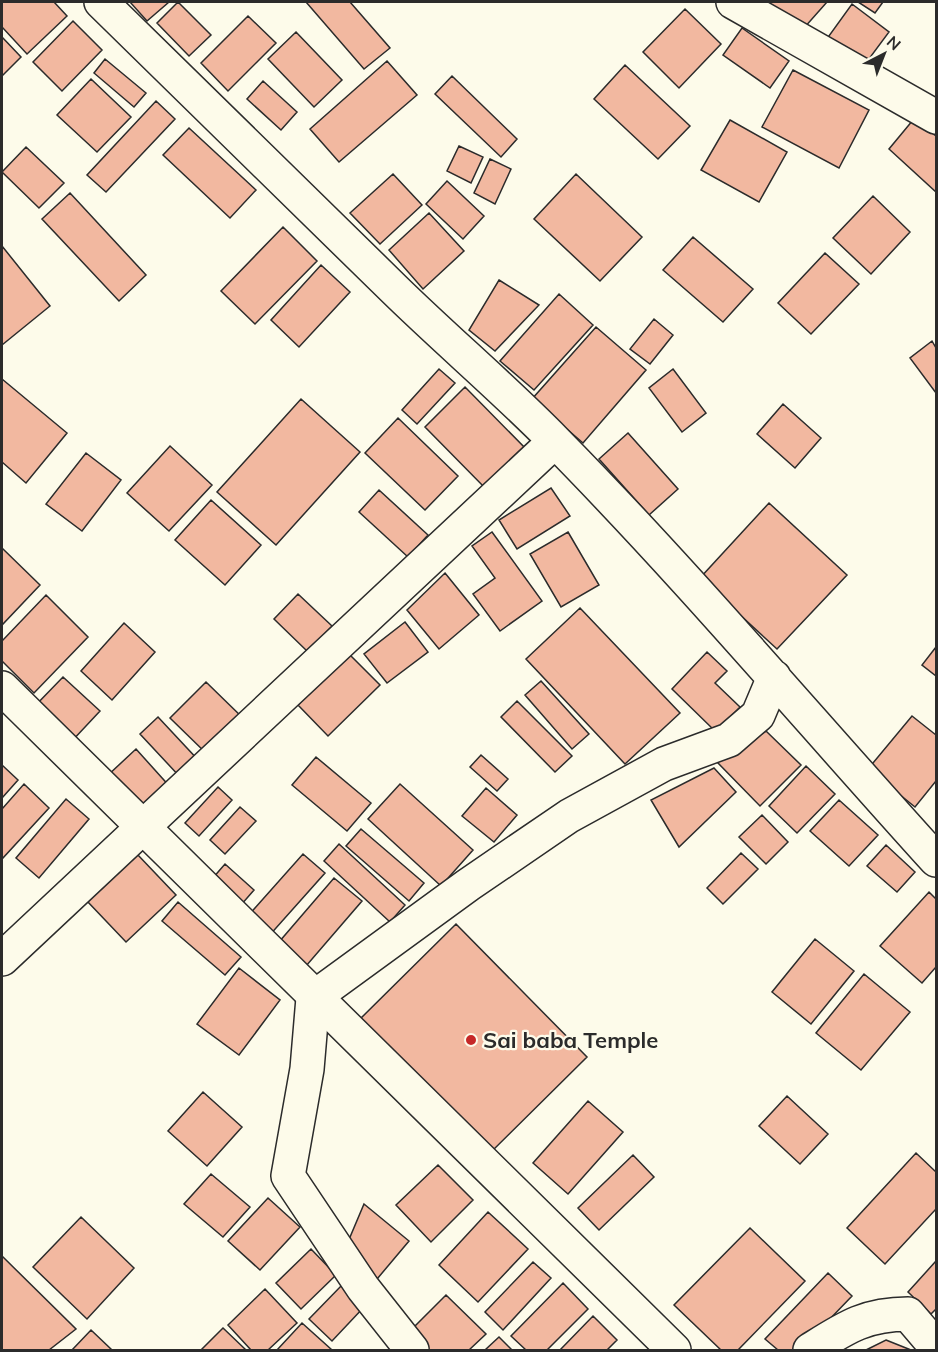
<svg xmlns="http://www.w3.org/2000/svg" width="938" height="1352" font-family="Mulish,sans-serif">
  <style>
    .building { fill: #f2b8a0; stroke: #2b2b2b; stroke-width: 1.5 }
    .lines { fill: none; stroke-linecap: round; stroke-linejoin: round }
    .minor-casing { stroke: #2b2b2b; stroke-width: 36 }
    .tertiary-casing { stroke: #2b2b2b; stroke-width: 36 }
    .minor { stroke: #fdfbea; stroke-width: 33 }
    .tertiary { stroke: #fdfbea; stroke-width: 33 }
    .poi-dot { fill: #c62828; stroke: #fdfbea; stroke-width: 2 }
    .labels { text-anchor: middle; stroke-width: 4.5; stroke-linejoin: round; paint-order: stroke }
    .poi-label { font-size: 22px; font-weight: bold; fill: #2b2b2b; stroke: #fdfbea; text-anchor: start }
  </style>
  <rect width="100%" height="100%" fill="#fdfbea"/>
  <path class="building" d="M2,2H54L67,16L27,54L2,27Z
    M130,2H169L147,21Z
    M178,2L211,35L189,56L157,23Z
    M306,2H350L390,48L364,69Z
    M756,2H827L796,37Z
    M858,2H883L875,13Z
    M852,4L889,32L863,67L826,40Z
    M685,9L721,44L679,88L643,52Z
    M248,16L276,43L228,91L201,63Z
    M73,21L102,50L62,91L33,62Z
    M742,28L789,61L770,88L723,55Z
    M296,32L342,80L314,107L268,59Z
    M2,37L21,57L2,76Z
    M105,59L146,93L134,107L94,73Z
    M387,61L417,95L339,162L310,129Z
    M625,65L690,126L658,159L594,99Z
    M793,70L869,110L839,168L762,127Z
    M452,76L517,139L501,157L435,94Z
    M91,79L131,117L97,152L57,115Z
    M263,81L297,112L281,130L247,99Z
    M156,101L175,119L106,192L87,175Z
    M730,120L787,152L759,202L701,170Z
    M913,120L936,136V192L889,149Z
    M189,128L256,190L230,218L163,155Z
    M459,146L483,157L471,183L447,171Z
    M26,147L64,183L39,208L2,172Z
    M490,159L511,169L495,204L474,193Z
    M393,174L422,205L380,244L350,213Z
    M576,174L642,237L600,281L534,219Z
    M447,181L484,216L463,239L426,204Z
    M70,193L146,275L119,301L42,219Z
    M873,196L910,232L871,274L833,238Z
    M429,213L464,251L423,289L389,250Z
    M283,227L317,261L255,324L221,291Z
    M693,237L753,289L723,322L663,270Z
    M2,246L50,306L2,345Z
    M825,253L859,284L811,334L778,303Z
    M321,265L350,292L299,347L271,320Z
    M499,280L539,305L495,351L469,330Z
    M559,294L593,325L534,390L500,361Z
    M654,319L673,335L650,364L630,349Z
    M596,327L646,370L583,443L532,399Z
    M932,341L936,348V393L910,358Z
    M439,369L455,383L417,424L402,410Z
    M673,369L706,413L682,432L649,388Z
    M2,379L67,433L26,483L2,462Z
    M465,387L529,452L488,491L425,427Z
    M301,399L360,452L276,545L217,492Z
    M783,404L821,438L795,468L757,434Z
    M398,418L458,476L425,510L365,453Z
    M628,433L678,489L649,515L599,459Z
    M170,446L212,485L169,531L127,493Z
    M86,453L121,480L82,531L46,504Z
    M551,488L570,516L517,549L499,520Z
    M379,490L428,535L408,557L359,512Z
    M211,500L261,545L225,585L175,540Z
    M769,503L847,575L777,649L700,578Z
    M492,532L542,601L500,631L473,594L495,578L472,546Z
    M568,532L599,585L561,607L530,554Z
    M2,548L40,585L2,625Z
    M445,573L479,615L439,649L407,610Z
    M298,594L332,626L308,652L274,619Z
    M46,595L88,637L34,693L2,661V641Z
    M580,608L680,713L625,764L526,659Z
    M405,622L428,652L387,683L364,654Z
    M124,623L155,652L112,700L81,671Z
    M936,647V676L922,665Z
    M707,652L727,671L715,683L740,707L716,732L672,689Z
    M349,654L380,685L328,736L298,705Z
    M63,677L100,711L71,742L33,708Z
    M541,681L589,734L572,749L525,695Z
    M206,682L246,721L210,757L170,718Z
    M517,701L572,756L555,772L501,717Z
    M912,716L936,735V781L915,807L868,769Z
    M158,717L200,762L181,778L140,734Z
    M766,731L801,765L760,806L717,762Z
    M136,749L172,789L142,816L106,777Z
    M481,755L508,779L497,791L470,767Z
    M316,757L371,803L347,831L292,785Z
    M2,765L18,780L2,798Z
    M806,766L835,794L797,833L769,806Z
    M714,768L736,792L679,847L651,800Z
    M24,784L49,808L2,859V809Z
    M400,784L473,850L441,886L368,819Z
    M218,787L232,800L199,836L185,823Z
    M486,788L517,815L494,842L462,816Z
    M66,799L89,819L39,878L16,858Z
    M839,800L878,835L849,866L810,831Z
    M240,807L256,821L225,854L210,840Z
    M762,815L788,842L766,864L739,837Z
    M361,829L424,883L409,901L346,846Z
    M339,844L405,905L390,922L324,861Z
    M886,845L915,872L897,892L867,866Z
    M741,853L758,869L723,904L707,888Z
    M137,854L176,895L126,942L87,901Z
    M303,854L325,873L268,937L246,918Z
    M225,864L254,890L241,905L212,879Z
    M334,878L362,901L300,973L273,949Z
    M929,892L936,899V967L922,983L880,946Z
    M178,902L241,957L225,975L162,921Z
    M456,924L587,1057L487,1156L356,1023Z
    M815,939L854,971L811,1024L772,992Z
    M239,968L280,1000L239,1055L197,1024Z
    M864,974L910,1012L861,1070L816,1033Z
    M203,1092L242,1127L207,1166L168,1131Z
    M787,1096L828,1134L800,1164L759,1126Z
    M588,1101L623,1132L568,1194L533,1163Z
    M916,1153L936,1172V1209L885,1264L847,1228Z
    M633,1155L654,1177L599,1230L578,1208Z
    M438,1165L473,1200L431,1242L396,1205Z
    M211,1174L250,1207L223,1237L184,1204Z
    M268,1198L300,1227L260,1270L228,1241Z
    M364,1204L409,1241L372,1285L345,1249Z
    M488,1212L528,1249L478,1302L439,1265Z
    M81,1217L134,1268L87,1319L33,1267Z
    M750,1228L805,1281L738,1350H721L674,1305Z
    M311,1249L336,1275L301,1309L276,1283Z
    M2,1256L76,1329L49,1350H2Z
    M936,1261V1309L931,1314L908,1292Z
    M533,1262L551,1278L503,1330L485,1312Z
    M828,1273L852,1296L800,1350H778L765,1339Z
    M563,1283L588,1309L547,1350H526L511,1336Z
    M342,1285L364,1307L332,1341L309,1319Z
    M265,1289L297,1323L268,1350H251L228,1325Z
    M446,1295L486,1334L469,1350H421L406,1335Z
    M593,1316L617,1340L607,1350H560Z
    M302,1323L332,1350H277Z
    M223,1328L246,1350H201Z
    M91,1330L112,1350H72Z
    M499,1337L512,1350H485Z
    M886,1340L911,1350H866Z"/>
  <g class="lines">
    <defs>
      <path id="minor" d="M101,2C198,97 295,193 393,288C446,340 503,388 555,441C688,576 809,720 936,860
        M733,2L936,117
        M2,959L555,441
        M412,1350L363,1288L288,1176L307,1069L313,998L468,885L569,816L664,764L729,740L758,715L774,677"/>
      <path id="tertiary" d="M2,688L674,1350
        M810,1350C845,1328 865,1314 908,1314L936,1347"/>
    </defs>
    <use href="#minor" class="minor-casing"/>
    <use href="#tertiary" class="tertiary-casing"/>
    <use href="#minor" class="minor"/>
    <use href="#tertiary" class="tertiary"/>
  </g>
  <circle class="poi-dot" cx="471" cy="1040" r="6"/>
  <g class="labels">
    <g class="poi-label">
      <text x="483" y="1048">Sai baba Temple</text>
    </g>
  </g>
  <rect width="938" height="1352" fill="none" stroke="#2b2b2b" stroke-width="6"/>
  <g transform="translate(884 54) rotate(42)" stroke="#fdfbea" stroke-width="4.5" paint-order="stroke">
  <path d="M0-4.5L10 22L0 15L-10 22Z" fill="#2b2b2b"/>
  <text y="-9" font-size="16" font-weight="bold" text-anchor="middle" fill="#2b2b2b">N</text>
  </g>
</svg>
